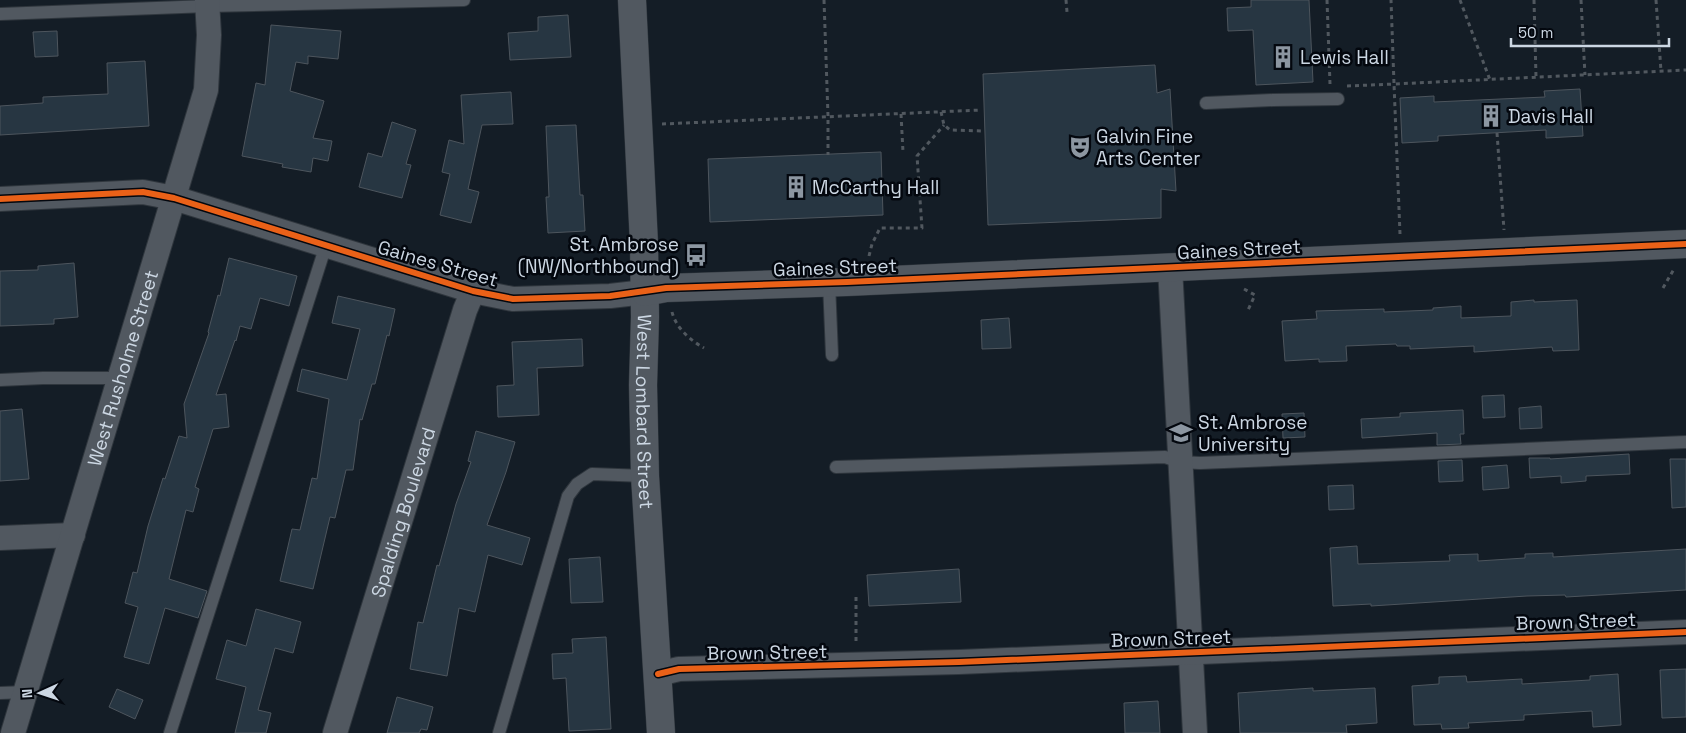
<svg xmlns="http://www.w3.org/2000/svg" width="1686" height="733" font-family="'Space Grotesk',sans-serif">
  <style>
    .building { fill: #273642; stroke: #4d555d }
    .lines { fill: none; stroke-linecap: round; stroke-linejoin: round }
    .lane-casing { stroke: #2f363d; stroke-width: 14 }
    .street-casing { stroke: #2f363d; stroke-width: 26 }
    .secondary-casing { stroke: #2f363d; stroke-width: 29 }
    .path { stroke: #51585f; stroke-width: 3; stroke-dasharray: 4 4; stroke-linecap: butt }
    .lane { stroke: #515860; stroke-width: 12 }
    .street { stroke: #515860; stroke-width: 24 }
    .secondary { stroke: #515860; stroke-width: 28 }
    .cycleway-casing { stroke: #03070e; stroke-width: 9 }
    .cycleway { stroke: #ea6118; stroke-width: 6 }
    .labels { text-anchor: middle; stroke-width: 5; stroke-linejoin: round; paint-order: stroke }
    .poi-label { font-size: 19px; fill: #ccd7e3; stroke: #03070e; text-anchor: start }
    .street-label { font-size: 19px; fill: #ccd7e3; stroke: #03070e }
  </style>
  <rect width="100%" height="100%" fill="#141d26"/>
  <path class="building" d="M1251,0H1309L1313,82L1256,85L1253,30L1228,31L1227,8L1251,7Z
    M568,15L571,57L510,60L508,33L538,31V17Z
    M271,25L341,31L338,59L308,56V64L296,62L290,91L324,101L313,138L332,141L328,161L313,158L311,172L282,167L283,164L242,156L256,83L265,85Z
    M57,31L58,56L35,57L33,32Z
    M145,61L149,126L0,135V106L43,103V97L108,94L107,63Z
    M1155,65L1157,93L1170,89L1176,191L1161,189V218L988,225L983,74Z
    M1580,89L1583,136L1546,138V130L1438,136V141L1402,143L1400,98L1434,96V102L1545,97L1544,91Z
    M511,92L513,124L482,125L468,189L479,192L471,223L440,215L450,174L442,172L449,140L464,144L461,95Z
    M392,122L416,130L406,164L411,165L402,198L359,187L368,153L382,157Z
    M576,125L580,195H583L585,231L548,233L546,197H549L546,126Z
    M881,152L883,215L710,222L708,159Z
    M229,258L297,276L289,306L260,298L251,329L240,326L236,341L235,340L216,395L226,394L229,427L213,429L195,487L199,489L193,512L186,510L169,579L207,591L198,618L165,608L149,664L124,657L138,607L125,603L133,572L137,573L148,526L163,478L165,479L179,436L187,438L184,404L209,333L208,332L218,295L220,296Z
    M74,263L78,317L54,319V324L0,326V271L38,270V266Z
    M338,296L395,309L389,336L387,335L375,384H372L362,420L360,419L353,470H346L335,518L330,517L313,589L280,581L292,529L300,530L312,478L317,479L329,399L297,391L302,369L347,380L360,329L332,323Z
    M1534,300V302L1577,300L1579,350L1553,351L1552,347L1474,352V346L1410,349V346H1397L1396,344L1346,346L1347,361L1319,362V359L1285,361L1282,321L1317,319L1316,311L1384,309V312L1433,310V308L1461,306V318L1511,316V302Z
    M1009,318L1011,348L982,349L981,320Z
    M582,339L583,366L537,368L539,415L498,417L497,386L514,385L512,342Z
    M1504,395L1505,417L1483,418L1482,396Z
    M1541,406L1542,428L1520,429L1519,408Z
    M22,409L29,479L0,481V411Z
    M1463,410L1464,434H1460L1461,444L1437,445V433L1362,438L1361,419L1400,417V413Z
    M1304,413L1305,437L1283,438L1282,414Z
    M476,431L515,442L506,472L487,525L530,538L522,565L488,555L475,612L459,608L447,676L410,669L418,622L423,623L437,565L439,566L456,504L471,462L468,461Z
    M1629,454L1630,474L1586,476V481L1561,483V476L1530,478L1529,458H1550V459Z
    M1670,459H1686V507L1672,508Z
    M1462,460L1463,481L1439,482L1438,461Z
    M1507,465L1509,488L1483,490L1482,467Z
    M1353,485L1354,509L1329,510L1328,486Z
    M1357,546L1358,564L1450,561L1449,555L1478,554V561L1525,558V554L1553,553V557L1686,549V590L1566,597L1565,595L1527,596L1371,606V604L1333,606L1330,548Z
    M600,557L603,602L571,603L569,559Z
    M959,569L961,602L869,606L867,575Z
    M256,609L301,622L293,653L275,648L258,710L271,713L266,733H235L246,687L216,679L227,640L246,646Z
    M606,637L611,729L569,731L566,678L553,679L552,654L573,653L572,639Z
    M1686,669V717L1662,718L1660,670Z
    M1618,674L1621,725L1593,727L1592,711L1524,715V720L1468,723L1469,728L1442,729L1441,724L1414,725L1412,686L1439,684V677L1466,676L1467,682L1522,679V684L1590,680V676Z
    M1313,688V691L1375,688L1377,723L1346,725L1347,733H1240L1238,693Z
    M117,689L143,700L135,719L109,707Z
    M397,697L433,707L427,730L421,729L419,733H387Z
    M1158,701L1160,733H1125L1124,703Z"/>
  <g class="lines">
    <defs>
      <path id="lane" d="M0,14L208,6L464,0
        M1206,103L1273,100L1338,99
        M829,283L832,355
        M0,380L43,378H119
        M836,467L1165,457L1180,462L1200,463L1686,442
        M0,693L26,692
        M170,733L326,245
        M499,733L568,496L577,484L592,474L645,476"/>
      <g id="street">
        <path d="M0,199L143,192L174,198L473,291L513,299L610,296L645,292"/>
        <path d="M1170,267L1195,733"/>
        <path d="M0,538L73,535"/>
        <path d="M658,674L679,669L959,662L1686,632"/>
        <path id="s1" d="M13,733L206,90L209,35L207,0"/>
        <path id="s2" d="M335,733L465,310L473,291"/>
      </g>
      <g id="secondary">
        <path id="s3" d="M632,0L644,244L645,317L643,385L645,476L661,733"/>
        <path d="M645,292L666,288L847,282L1686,244"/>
      </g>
    </defs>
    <use href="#lane" class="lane-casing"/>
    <use href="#street" class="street-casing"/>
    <use href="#secondary" class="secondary-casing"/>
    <path class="path" d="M824,0L828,116V155
      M1066,0L1067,12
      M1327,0L1330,84
      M1460,0L1490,80
      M1534,0L1536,77
      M1581,0L1585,75
      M1656,0L1661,71
      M1347,86L1394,84L1391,0
      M941,112L944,125L950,130L981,131
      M901,114L903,152
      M662,124L981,110
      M1497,133L1504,230
      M1400,234L1394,84L1686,70
      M869,256L872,244L880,228H922L917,156L944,125
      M1663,288L1674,269
      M1244,289L1255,295L1248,310
      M672,312C676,328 690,340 704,348
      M856,597V644"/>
    <use href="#lane" class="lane"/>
    <use href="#street" class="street"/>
    <use href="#secondary" class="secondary"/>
    <defs>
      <path id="cycleway" d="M0,199L143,192L174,198L473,291L513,299L610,296L666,288L847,282L1686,244
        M658,674L679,669L959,662L1686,632"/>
    </defs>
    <use href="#cycleway" class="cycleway-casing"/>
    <use href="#cycleway" class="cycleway"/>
  </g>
  <defs>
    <symbol id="building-bare" viewBox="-9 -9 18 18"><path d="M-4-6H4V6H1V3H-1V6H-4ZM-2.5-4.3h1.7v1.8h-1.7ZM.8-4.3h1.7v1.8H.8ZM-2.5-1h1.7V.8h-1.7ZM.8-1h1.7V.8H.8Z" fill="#8c96a1" stroke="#03070e" stroke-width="2.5" paint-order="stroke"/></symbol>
    <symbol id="theatre-bare" viewBox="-9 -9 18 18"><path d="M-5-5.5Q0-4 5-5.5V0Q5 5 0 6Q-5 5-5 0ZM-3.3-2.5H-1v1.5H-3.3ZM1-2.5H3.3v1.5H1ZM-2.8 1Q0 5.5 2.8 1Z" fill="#8c96a1" stroke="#03070e" stroke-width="2.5" paint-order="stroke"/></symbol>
    <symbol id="bus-bare" viewBox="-9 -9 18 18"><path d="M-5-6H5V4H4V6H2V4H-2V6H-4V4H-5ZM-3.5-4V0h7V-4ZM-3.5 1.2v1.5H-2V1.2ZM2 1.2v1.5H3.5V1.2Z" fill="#8c96a1" stroke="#03070e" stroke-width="2.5" paint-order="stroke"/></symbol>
    <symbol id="university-bare" viewBox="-9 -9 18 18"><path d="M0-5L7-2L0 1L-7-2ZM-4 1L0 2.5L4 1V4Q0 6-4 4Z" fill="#8c96a1" stroke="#03070e" stroke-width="2.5" paint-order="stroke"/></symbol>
  </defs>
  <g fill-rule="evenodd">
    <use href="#building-bare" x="1267" y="41" width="32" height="32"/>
    <use href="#building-bare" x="1475" y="100" width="32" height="32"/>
    <use href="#theatre-bare" x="1064" y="131" width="32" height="32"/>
    <use href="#building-bare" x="780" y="171" width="32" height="32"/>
    <use href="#bus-bare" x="680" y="239" width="32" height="32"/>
    <use href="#university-bare" x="1165" y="417" width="32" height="32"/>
  </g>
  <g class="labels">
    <g class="poi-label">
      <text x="1300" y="64">Lewis Hall</text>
      <text x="1508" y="123">Davis Hall</text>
      <text x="1096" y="143">Galvin Fine<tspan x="1096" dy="22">Arts Center</tspan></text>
      <text x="812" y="194">McCarthy Hall</text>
      <text x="679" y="251" text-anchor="end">St. Ambrose<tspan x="679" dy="22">(NW/Northbound)</tspan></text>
      <text x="1198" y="429">St. Ambrose<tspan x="1198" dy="22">University</tspan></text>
    </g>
    <g class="street-label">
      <text transform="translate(1239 249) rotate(-3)" y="7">Gaines Street</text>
      <text transform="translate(438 263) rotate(16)" y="7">Gaines Street</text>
      <text transform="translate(835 267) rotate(-2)" y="7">Gaines Street</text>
      <text dy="7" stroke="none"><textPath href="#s1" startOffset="381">West Rusholme Street</textPath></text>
      <text dy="7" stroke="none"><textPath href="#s3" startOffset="412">West Lombard Street</textPath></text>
      <text dy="7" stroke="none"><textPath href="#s2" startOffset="231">Spalding Boulevard</textPath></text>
      <text transform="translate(1576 621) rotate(-2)" y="7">Brown Street</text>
      <text transform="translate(1171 638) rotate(-2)" y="7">Brown Street</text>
      <text transform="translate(767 652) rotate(-1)" y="7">Brown Street</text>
    </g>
  </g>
  <g transform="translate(40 693) rotate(267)" stroke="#03070e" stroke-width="4" paint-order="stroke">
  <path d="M0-4L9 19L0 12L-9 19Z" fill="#ccd7e3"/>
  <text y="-8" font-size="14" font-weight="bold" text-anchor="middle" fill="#ccd7e3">N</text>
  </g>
  <path d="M1511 38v8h158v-8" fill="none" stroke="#ccd7e3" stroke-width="2.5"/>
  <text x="1518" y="38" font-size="15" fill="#ccd7e3" stroke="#03070e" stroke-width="4" paint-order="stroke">50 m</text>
</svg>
